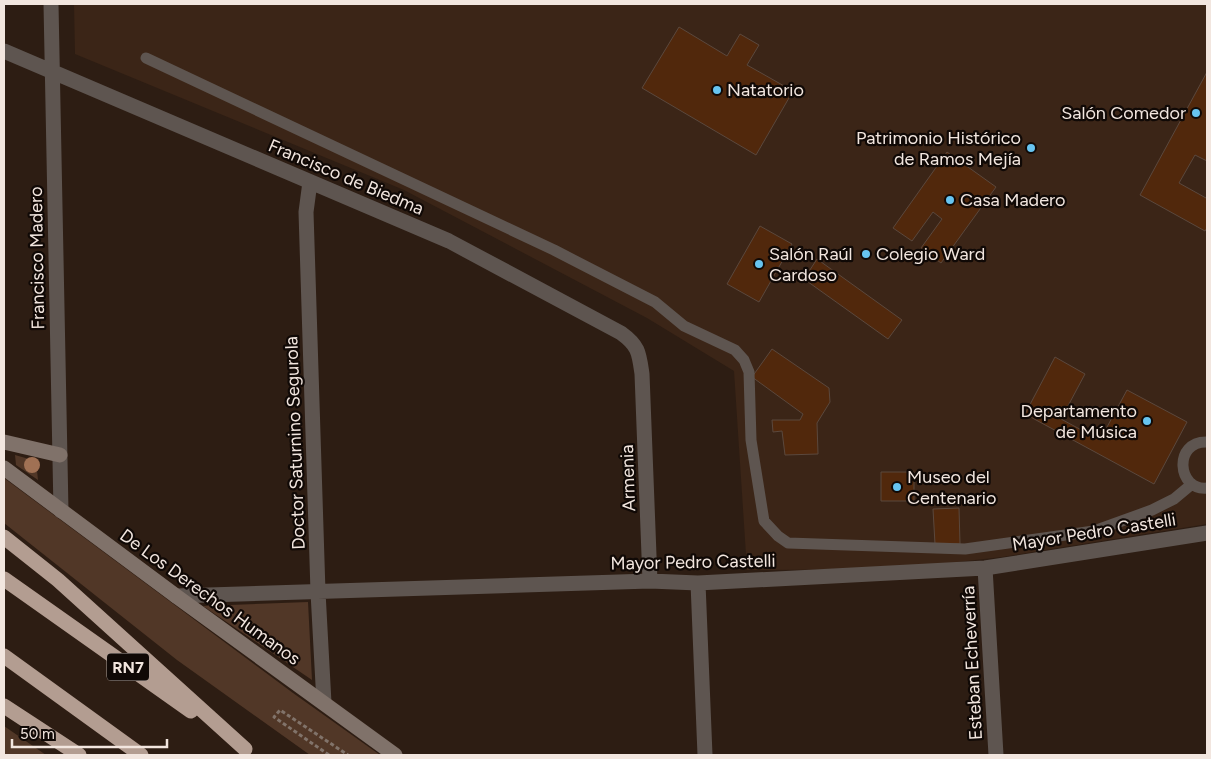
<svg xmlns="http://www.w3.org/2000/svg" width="1211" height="759" font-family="Figtree,sans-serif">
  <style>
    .built { fill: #3b2517 }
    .green { fill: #513727 }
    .building { fill: #51280c; stroke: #5b483d }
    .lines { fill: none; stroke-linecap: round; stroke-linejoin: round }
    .path { stroke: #81736a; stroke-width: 3; stroke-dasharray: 4 2.5; stroke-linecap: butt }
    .lane { stroke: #5e5550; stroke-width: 11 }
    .street { stroke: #5e5550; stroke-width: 15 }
    .secondary { stroke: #80726a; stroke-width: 15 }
    .highway { stroke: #b39d91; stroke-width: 15 }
    .tree { fill: #a07154 }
    .poi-dot { fill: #67c4f0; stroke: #100906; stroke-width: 2 }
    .labels { text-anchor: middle; stroke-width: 4.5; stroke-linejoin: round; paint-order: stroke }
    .shield { fill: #100906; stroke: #aea49e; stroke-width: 1 }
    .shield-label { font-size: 16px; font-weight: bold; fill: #f2e6df }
    .poi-label { font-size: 18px; fill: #f2e6df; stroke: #100906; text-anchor: start }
    .street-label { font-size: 18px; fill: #f2e6df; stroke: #100906 }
  </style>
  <rect width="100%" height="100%" fill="#2d1d13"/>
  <path class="built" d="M74,4H1207V524L1002,557L895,569L747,570L734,371L647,318L404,190L75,54Z"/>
  <path class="green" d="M15,455L36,461L38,480L16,465Z
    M4,478L293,693L380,755H310L177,660L4,523Z
    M308,602L312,680L203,606Z
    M4,726L46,755H4Z"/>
  <path class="building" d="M679,27L727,56L740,34L759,45L747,65L793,91L756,155L642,88Z
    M1207,72V161L1195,155L1179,183L1206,198L1207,195V228L1205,231L1140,195Z
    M947,152L996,187L941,263L921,248L942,219L933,212L912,241L893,228Z
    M760,226L792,244L759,302L727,284Z
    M817,259L902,320L888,339L804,279Z
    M772,349L829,388L830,402L817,423L818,454L785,455L782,431L773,432L772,420H800L803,414L752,377Z
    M1055,357L1085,374L1061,419L1100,440L1127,390L1187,422L1154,484L1025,414Z
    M881,472H914V501H881Z
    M959,508L960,544H935L933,509Z"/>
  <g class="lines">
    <path class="path" d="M329,755L274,717L280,710L348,755"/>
    <path class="lane" d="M146,58L554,250L655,302L684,326L735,350L744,360L749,372L751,440L764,521L778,536L788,543L965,549L1094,531L1152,510L1174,499L1192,484
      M1207,442C1173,441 1177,491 1207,488"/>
    <path class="street" d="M51,4L61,511
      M4,51L449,241L621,333C639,346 639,353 642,374L650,581
      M310,182L306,212L318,592L324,703
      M985,568L996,755
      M698,583L705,755
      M176,596L650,581L698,583L985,568L1207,533"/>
    <path class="secondary" d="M4,442L60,455
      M4,468L176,596L395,755"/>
    <path class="highway" d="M4,537L58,580L245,749
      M4,579L191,711
      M4,656L141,755
      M4,706L79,755"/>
  </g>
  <circle class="tree" cx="32" cy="465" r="8"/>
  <g class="poi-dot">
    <circle cx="717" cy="90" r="5"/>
    <circle cx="1196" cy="113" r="5"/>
    <circle cx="1031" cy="148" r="5"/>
    <circle cx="950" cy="200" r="5"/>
    <circle cx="866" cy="254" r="5"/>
    <circle cx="759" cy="264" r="5"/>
    <circle cx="1147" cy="421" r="5"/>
    <circle cx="897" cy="487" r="5"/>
  </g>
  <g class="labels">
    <rect class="shield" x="107" y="653.5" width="42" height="27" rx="4"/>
    <g class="shield-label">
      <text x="128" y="673">RN7</text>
    </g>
    <g class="poi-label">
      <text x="727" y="96">Natatorio</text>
      <text x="1186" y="119" text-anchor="end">Salón Comedor</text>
      <text x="1021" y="144" text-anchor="end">Patrimonio Histórico<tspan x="1021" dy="21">de Ramos Mejía</tspan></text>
      <text x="960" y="206">Casa Madero</text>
      <text x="769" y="260">Salón Raúl<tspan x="769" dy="21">Cardoso</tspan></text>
      <text x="876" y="260">Colegio Ward</text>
      <text x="1137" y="417" text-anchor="end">Departamento<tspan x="1137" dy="21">de Música</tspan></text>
      <text x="907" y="483">Museo del<tspan x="907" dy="21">Centenario</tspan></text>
    </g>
    <g class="street-label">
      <text transform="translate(346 177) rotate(23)" y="6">Francisco de Biedma</text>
      <text transform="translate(37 258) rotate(-91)" y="6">Francisco Madero</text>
      <text transform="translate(295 443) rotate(-92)" y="6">Doctor Saturnino Segurola</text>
      <text transform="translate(628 478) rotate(-92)" y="6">Armenia</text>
      <text transform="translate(1094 532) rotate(-9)" y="6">Mayor Pedro Castelli</text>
      <text transform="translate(693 562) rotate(-1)" y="6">Mayor Pedro Castelli</text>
      <text transform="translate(210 597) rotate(36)" y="6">De Los Derechos Humanos</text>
      <text transform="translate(972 663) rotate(-93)" y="6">Esteban Echeverría</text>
    </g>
  </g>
  <rect width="1211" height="759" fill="none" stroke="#f2e6df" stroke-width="10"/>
  <path d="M12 739v8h155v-8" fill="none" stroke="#f2e6df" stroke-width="2.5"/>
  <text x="20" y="739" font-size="15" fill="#f2e6df" stroke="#100906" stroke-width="4" paint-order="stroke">50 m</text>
</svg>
